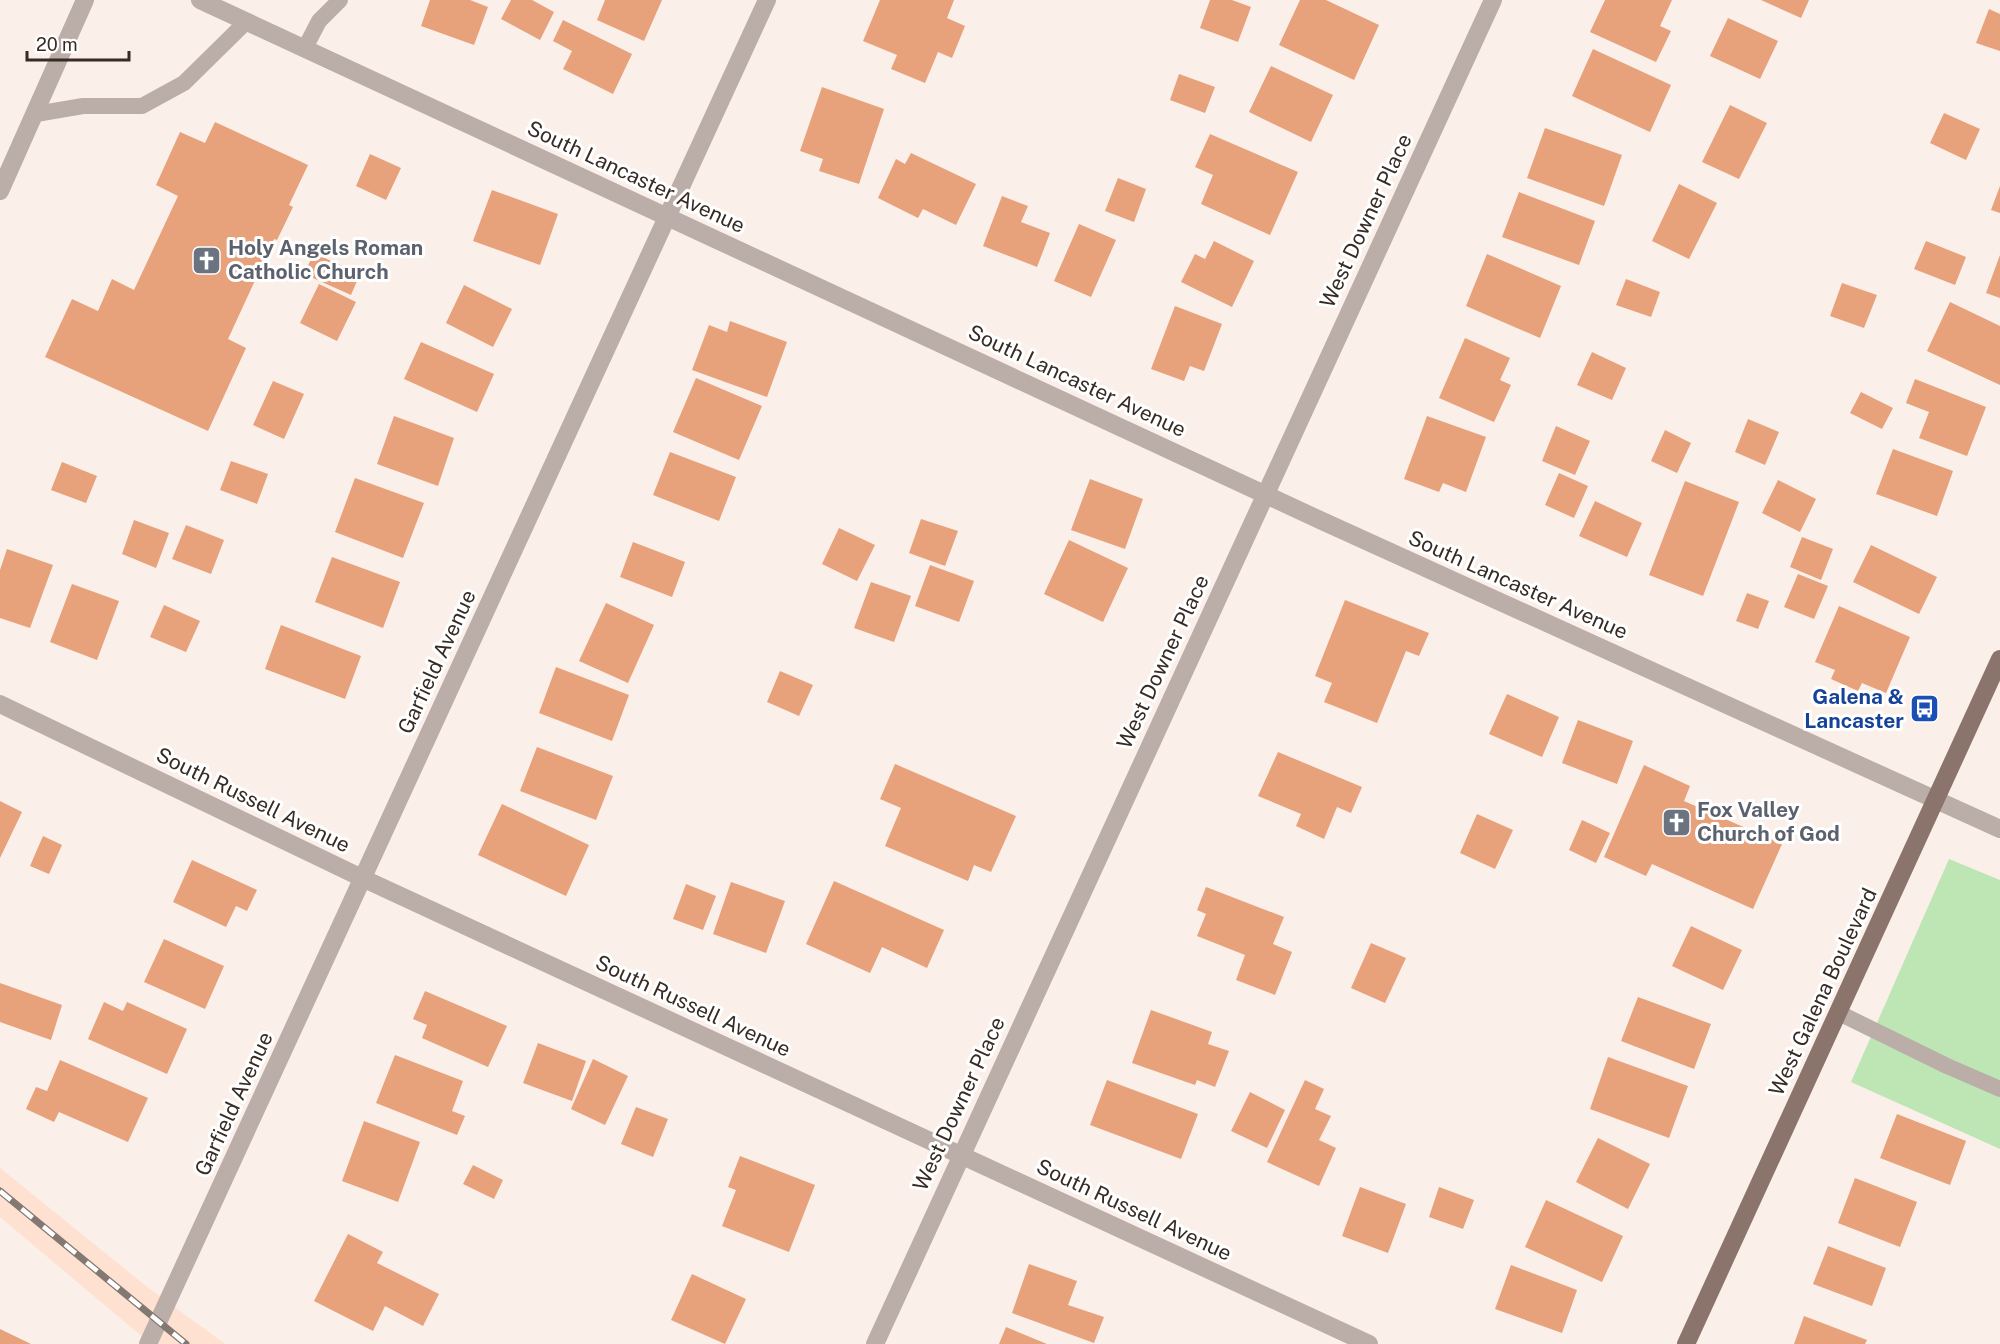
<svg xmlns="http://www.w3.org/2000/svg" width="2000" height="1344" font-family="'Public Sans',sans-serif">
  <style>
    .built { fill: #fee1d1 }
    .green { fill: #bde6b4 }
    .building { fill: #e7a17b }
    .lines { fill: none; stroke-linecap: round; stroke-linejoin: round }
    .lane { stroke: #bbada8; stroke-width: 16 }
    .street { stroke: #bbada8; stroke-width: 18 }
    .primary { stroke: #8b746b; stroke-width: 18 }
    .rail-casing { stroke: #837872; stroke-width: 7 }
    .rail { stroke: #fff; stroke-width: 4.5; stroke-dasharray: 14; stroke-linecap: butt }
    .labels { text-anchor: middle; stroke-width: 6; stroke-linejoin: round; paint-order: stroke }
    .street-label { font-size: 21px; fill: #362b25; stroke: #fff }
    .worship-label { font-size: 21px; font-weight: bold; fill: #5b616d; stroke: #fff; text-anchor: start }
    .transit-label { font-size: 21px; font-weight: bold; fill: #164399; stroke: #fff; text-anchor: end }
  </style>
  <rect width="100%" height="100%" fill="#fbefe9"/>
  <path class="built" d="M0,1168L146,1286L225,1344H151L0,1217Z"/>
  <path class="green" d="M1949,859L2000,880V1149L1851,1082Z"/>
  <path class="building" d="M430,0H470L488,7L474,45L421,26Z
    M511,0H532L554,12L540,40L501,19Z
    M605,0H662L644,41L597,20Z
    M880,0H954L947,18L965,26L952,58L938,52L925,83L891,69L897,55L863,41Z
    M1210,0H1232L1251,7L1238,42L1200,28Z
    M1300,0H1326L1379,25L1354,80L1279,45Z
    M1605,0H1672L1660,26L1671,31L1656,62L1590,32Z
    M1761,0H1809L1801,18Z
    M1989,9L2000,14V51L1976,43Z
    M1728,18L1778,41L1760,79L1710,56Z
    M563,20L632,54L613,94L563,69L572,51L553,41Z
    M1593,49L1671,85L1650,132L1572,96Z
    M1271,66L1333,95L1311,142L1249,112Z
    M1179,74L1215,87L1205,113L1170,100Z
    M822,87L884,109L859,184L819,171L823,159L800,151Z
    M1730,105L1767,123L1739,179L1702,162Z
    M1944,113L1980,129L1966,160L1930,143Z
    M215,122L308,165L289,205L293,207L277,240L274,239L228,339L246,348L208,431L45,357L72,299L98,311L112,279L134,290L178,196L156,185L180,132L205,143Z
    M1545,128L1622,155L1604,206L1527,178Z
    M1210,134L1298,172L1270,235L1201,204L1213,175L1195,167Z
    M911,153L976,184L956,225L923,209L918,218L878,198L896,159L905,164Z
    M370,154L401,168L386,200L356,186Z
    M1118,178L1146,189L1134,222L1105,211Z
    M1679,184L1717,203L1689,259L1652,241Z
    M2000,186V213L1991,210Z
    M492,190L558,214L540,265L473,241Z
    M1519,192L1595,221L1579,265L1502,237Z
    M1002,196L1028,206L1021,222L1050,233L1037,267L983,246Z
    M1079,224L1116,240L1091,297L1054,281Z
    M1214,241L1254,261L1232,307L1181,282L1195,254L1205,259Z
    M1926,241L1966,257L1955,285L1914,269Z
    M314,253L360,274L351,295L304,274Z
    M1487,254L1561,286L1540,338L1466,306Z
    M2000,255V298L1986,293Z
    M1626,279L1660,292L1651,317L1616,305Z
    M1842,283L1877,295L1864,328L1830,316Z
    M319,284L356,302L337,341L300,323Z
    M464,285L512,309L493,347L446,323Z
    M1950,302L2000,326V385L1927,351Z
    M1175,306L1222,324L1204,371L1190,366L1184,381L1151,369Z
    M730,321L787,342L767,397L692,370L709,325L727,332Z
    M1465,338L1510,358L1500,380L1511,385L1494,422L1439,398Z
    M421,342L494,374L477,412L404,379Z
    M1592,352L1626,368L1612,400L1577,385Z
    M696,378L762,406L739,460L673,432Z
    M1915,379L1986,407L1967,456L1919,438L1929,412L1906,403Z
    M273,381L304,394L284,439L253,425Z
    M1861,392L1893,408L1882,429L1850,413Z
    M394,416L454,438L438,486L377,464Z
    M1427,416L1486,437L1466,492L1443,483L1439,492L1404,479Z
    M1748,419L1779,432L1765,465L1735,452Z
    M1556,426L1590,441L1575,475L1542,461Z
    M1665,430L1691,443L1677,473L1651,461Z
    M1893,449L1953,471L1937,516L1876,494Z
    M670,452L736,477L719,521L653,495Z
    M231,461L268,474L257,504L220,490Z
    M62,462L97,476L86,503L51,490Z
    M1559,473L1588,486L1574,518L1545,505Z
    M355,478L424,503L403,558L335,532Z
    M1090,479L1143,499L1125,549L1071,530Z
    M1778,480L1816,499L1800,532L1762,513Z
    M1685,481L1739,502L1703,596L1649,575Z
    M1595,501L1642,523L1627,557L1579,536Z
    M921,519L958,531L945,566L909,553Z
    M134,520L169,533L156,568L122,554Z
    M186,525L224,540L211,574L172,559Z
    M839,528L875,545L857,581L822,564Z
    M1802,537L1833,549L1821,580L1790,567Z
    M1069,540L1128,568L1103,622L1044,594Z
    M633,542L685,562L672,597L620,577Z
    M1871,545L1937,577L1919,614L1853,582Z
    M7,549L53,565L30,628L0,618V570Z
    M332,557L400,582L383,628L315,602Z
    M930,565L974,581L959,622L915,606Z
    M1798,574L1828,586L1814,619L1784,607Z
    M871,582L911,596L894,642L854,628Z
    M72,584L119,601L97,660L50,642Z
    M1747,593L1769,601L1758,629L1736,621Z
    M1345,600L1429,633L1419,656L1406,651L1377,723L1324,702L1332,683L1315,676Z
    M606,603L654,625L628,683L579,661Z
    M164,605L200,621L186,652L150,637Z
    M1839,606L1910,637L1886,693L1862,683L1858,691L1831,679L1835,670L1815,662Z
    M281,625L361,656L345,699L265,669Z
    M556,667L629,695L612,741L539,713Z
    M780,671L813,685L799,716L767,702Z
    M1507,694L1559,717L1542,757L1489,734Z
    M1578,720L1633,741L1617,784L1562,763Z
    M537,747L613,776L596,820L520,791Z
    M1278,752L1362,787L1351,813L1337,807L1324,839L1296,826L1301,814L1258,796Z
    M895,764L1016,816L991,872L974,865L968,881L885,846L901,808L880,799Z
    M1644,765L1690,786L1684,801L1782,844L1753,909L1652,864L1646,876L1604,857Z
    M0,801L22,812L0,858Z
    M502,804L589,845L566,896L478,855Z
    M1477,814L1513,830L1495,869L1460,853Z
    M1582,820L1610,833L1596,863L1569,850Z
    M43,836L62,845L49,874L30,866Z
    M192,860L257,890L247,911L236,906L226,927L173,902Z
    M834,881L944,930L927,968L882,947L870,973L806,944Z
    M731,882L785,901L766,953L713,934Z
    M686,884L716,896L703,930L673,919Z
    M1206,887L1284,917L1273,944L1292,952L1275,995L1236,980L1245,955L1197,936L1206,914L1197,910Z
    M1691,926L1742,950L1723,990L1672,966Z
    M164,939L224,966L205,1009L144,982Z
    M1371,943L1406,958L1385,1003L1351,988Z
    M0,983L62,1005L51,1040L0,1022Z
    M425,991L507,1026L488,1067L422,1038L427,1025L413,1019Z
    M1638,997L1711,1024L1694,1069L1621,1041Z
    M104,1002L123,1011L127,1002L187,1029L167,1074L88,1039Z
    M1151,1010L1212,1032L1208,1044L1229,1051L1215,1087L1197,1080L1195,1085L1132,1063Z
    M538,1043L586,1061L572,1101L523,1083Z
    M395,1055L463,1081L452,1111L465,1116L457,1135L376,1103Z
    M1608,1057L1688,1086L1669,1138L1590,1109Z
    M593,1059L628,1076L605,1125L571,1109Z
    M60,1060L148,1098L128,1142L59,1112L54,1122L26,1109L36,1087L47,1091Z
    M1107,1080L1198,1114L1181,1159L1090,1125Z
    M1305,1080L1324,1089L1315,1109L1331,1116L1319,1140L1336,1148L1319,1186L1267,1162Z
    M1250,1092L1285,1110L1267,1148L1231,1131Z
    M636,1107L668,1119L653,1157L621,1144Z
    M1897,1114L1966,1141L1950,1185L1880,1158Z
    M364,1121L420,1142L398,1202L342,1181Z
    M1598,1138L1650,1164L1628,1209L1576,1182Z
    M740,1156L815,1185L789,1252L722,1226L736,1190L728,1187Z
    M473,1165L503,1180L494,1199L463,1184Z
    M1855,1178L1917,1202L1900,1247L1838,1223Z
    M1360,1187L1406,1204L1388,1253L1342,1236Z
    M1439,1187L1474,1200L1463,1229L1429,1217Z
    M1546,1200L1623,1236L1602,1282L1525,1247Z
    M348,1234L383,1252L377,1263L439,1294L423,1326L385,1306L373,1331L314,1301Z
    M1828,1246L1886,1268L1872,1306L1813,1284Z
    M1029,1264L1077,1281L1068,1305L1104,1317L1094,1343L1012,1313Z
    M1511,1265L1577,1290L1562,1333L1495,1309Z
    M692,1274L746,1299L725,1344L671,1320Z
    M1804,1316L1867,1340L1865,1344H1794Z
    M1006,1327L1047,1344H999Z
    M0,1329L31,1344H0Z"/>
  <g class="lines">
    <path class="lane" d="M305,48L319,21L340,0
      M36,114L83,106H142L184,83L247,21
      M1839,1013L1947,1066L2000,1089"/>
    <path class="street" d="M200,0L1320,520L2000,829
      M0,191L85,0
      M0,704L362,878L1369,1344
      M148,1344L767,0
      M875,1344L1493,0"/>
    <path class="primary" d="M1686,1344L2000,659"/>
    <defs>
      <path id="rail" d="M0,1191L186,1344"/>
    </defs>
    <use href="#rail" class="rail-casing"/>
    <use href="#rail" class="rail"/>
  </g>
  <defs>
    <symbol id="church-square" viewBox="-11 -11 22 22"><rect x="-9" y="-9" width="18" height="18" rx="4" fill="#6b7280" stroke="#fff"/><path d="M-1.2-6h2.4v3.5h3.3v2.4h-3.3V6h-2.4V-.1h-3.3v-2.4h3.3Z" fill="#fff"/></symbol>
    <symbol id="bus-square" viewBox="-11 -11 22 22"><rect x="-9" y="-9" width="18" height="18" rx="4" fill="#1a4fb4" stroke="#fff"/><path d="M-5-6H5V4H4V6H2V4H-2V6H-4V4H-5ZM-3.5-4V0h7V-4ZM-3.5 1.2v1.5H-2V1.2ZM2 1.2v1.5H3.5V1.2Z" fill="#fff"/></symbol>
  </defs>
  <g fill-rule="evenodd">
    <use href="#church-square" x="190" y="244" width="33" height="33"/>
    <use href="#bus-square" x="1908" y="692" width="33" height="33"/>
    <use href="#church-square" x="1660" y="806" width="33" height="33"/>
  </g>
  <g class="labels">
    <g class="street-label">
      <text transform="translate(636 177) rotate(25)" y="7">South Lancaster Avenue</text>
      <text transform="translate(1366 221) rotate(-65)" y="7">West Downer Place</text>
      <text transform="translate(1077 381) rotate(25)" y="7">South Lancaster Avenue</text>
      <text transform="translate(1518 585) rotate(24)" y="7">South Lancaster Avenue</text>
      <text transform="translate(437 662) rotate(-65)" y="7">Garfield Avenue</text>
      <text transform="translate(1163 662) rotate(-65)" y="7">West Downer Place</text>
      <text transform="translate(253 800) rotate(26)" y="7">South Russell Avenue</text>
      <text transform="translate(1823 992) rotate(-65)" y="7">West Galena Boulevard</text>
      <text transform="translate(693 1006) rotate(25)" y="7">South Russell Avenue</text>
      <text transform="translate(234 1104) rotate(-65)" y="7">Garfield Avenue</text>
      <text transform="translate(959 1104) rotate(-65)" y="7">West Downer Place</text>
      <text transform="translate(1134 1210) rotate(25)" y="7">South Russell Avenue</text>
    </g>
    <g class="worship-label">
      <text x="228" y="255">Holy Angels Roman<tspan x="228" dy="24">Catholic Church</tspan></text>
      <text x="1697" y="817">Fox Valley<tspan x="1697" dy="24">Church of God</tspan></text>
    </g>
    <g class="transit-label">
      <text x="1904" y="704">Galena &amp;<tspan x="1904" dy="24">Lancaster</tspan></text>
    </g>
  </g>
  <path d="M27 51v9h102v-9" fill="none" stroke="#362b25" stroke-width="3"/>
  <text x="36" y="51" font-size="18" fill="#362b25" stroke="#ffffff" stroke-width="4.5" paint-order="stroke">20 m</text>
</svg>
